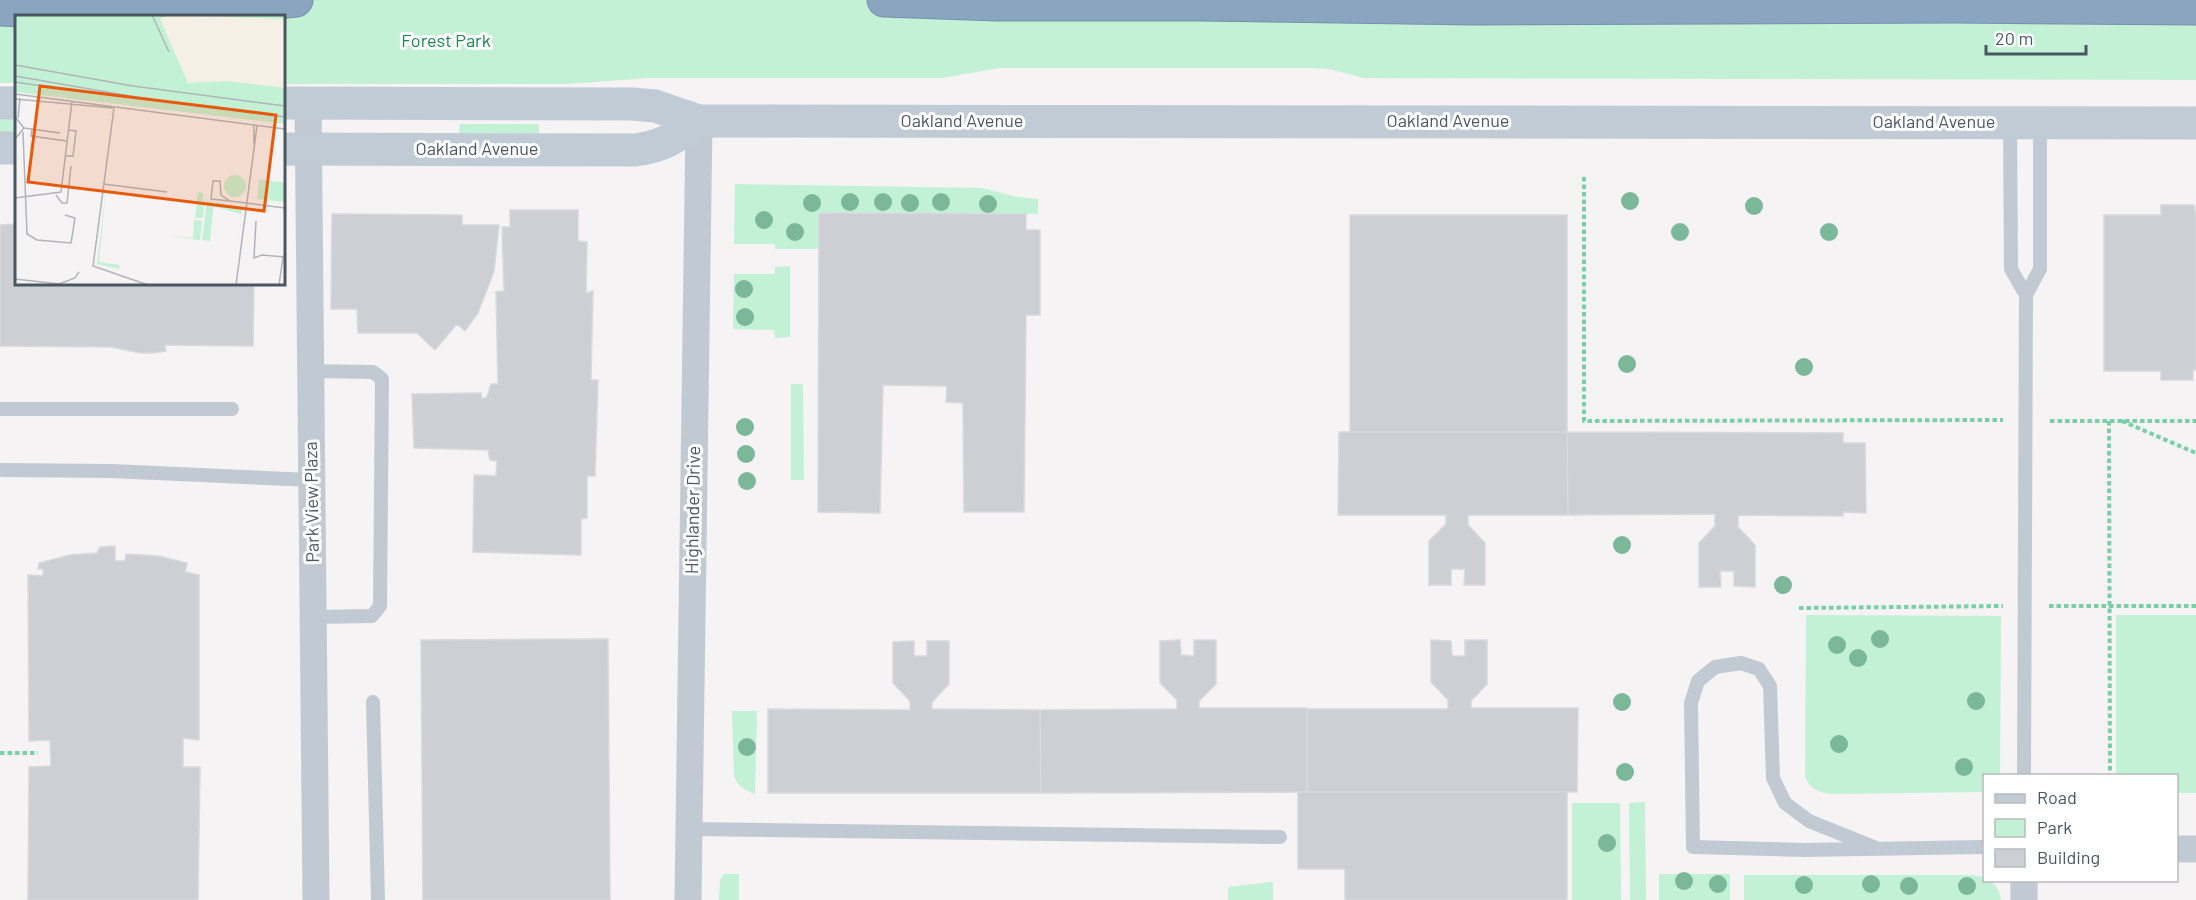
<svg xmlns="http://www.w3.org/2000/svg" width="2196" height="900" font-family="Barlow,sans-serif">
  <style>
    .green { fill: #c3f1d5 }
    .building { fill: #cdcfd5; stroke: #d7d9de; stroke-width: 1.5 }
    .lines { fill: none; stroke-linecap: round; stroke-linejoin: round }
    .highway-casing { stroke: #7690ad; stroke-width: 35 }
    .path { stroke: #7ad0a6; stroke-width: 4; stroke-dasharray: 4.5 3; stroke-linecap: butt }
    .lane { stroke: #c1cad2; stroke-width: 14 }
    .street { stroke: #c1cad2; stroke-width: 27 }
    .secondary { stroke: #c1cbd6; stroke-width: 33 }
    .highway { stroke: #8ba5c1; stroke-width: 33 }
    .tree { fill: #7bb799 }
    .labels { text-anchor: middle; stroke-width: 6; stroke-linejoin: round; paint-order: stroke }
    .park-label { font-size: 18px; fill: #17864f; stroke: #fff }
    .street-label { font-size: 18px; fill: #4a5661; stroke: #fff }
    .inset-road { fill: none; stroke: #b1b4b9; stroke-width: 1.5 }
    .view { fill: #e8590c; fill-opacity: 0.15; stroke: #e8590c; stroke-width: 3 }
    .inset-edge { fill: none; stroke: #4a5661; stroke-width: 3 }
  </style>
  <rect width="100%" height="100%" fill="#f5f3f3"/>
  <path class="green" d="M0,0H2196V80L1364,78L1329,69L1313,68H999L943,78H650L567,84H284V16H16V83H0Z
    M0,115H16V132H0Z
    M460,124H539V133H459Z
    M735,184L982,188L1017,197L1038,199V214L819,213V249H775V244H734Z
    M790,266V337L775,338L774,330L733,329L734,274H775V267Z
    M791,384H803L804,480H791Z
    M1806,615L2001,616L2000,775L1984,776V792L1831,794C1817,792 1811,789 1805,777Z
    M2116,615H2196V793H2177L2176,776L2116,775Z
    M732,711H757L755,794C745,790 738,787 734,776Z
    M1645,802L1646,900H1630L1629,803Z
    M1572,803H1620L1621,900H1572Z
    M724,874H739V900H719L720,880Z
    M1659,874H1730V900H1659Z
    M1744,875H1972L1984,877V880C1995,880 2000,891 2001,900H1744Z
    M1273,882V900H1228V887Z"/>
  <path class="building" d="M2161,205H2194L2196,214V370H2193V380H2161V371H2104V215H2161Z
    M510,210H578V241L587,242L586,293L593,291L591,380H598L595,476H587V518L581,519V555L473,552L474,475L496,476L497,461L490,460L488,450L414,448L412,394L481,393L482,399L487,397L491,384H498L496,292L504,291L502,227H510Z
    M819,213L1026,214V230H1040V315H1026L1024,512H964L963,403L946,402L947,386L883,385L880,513L818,512Z
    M332,214L462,215V225H499L494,271L478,313L465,331L457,324L435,350L417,333H358L357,309H331Z
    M1350,215H1567V432H1350Z
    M16,224V284H254L253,346L165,345L166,351L152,353H140L111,347L0,346V225Z
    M1339,432H1567L1568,515H1468V525L1485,543V585H1464L1465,569H1451V585H1429V541L1446,524V515H1338Z
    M1567,432L1843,433V443H1865L1866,513L1843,512V516L1738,515V527L1755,545V587L1734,586V571H1720L1721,587H1699V543L1715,526V514L1568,515Z
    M115,546V561H125L126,554L158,556L187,563L185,572L199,575V740L183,738V767H200L198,900H28L29,767L51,766L50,740L29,741L28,575L43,576V569H38L39,563L70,555L97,553L100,547Z
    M608,639L610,900H423L421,640Z
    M1180,640L1181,655L1194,656V640H1216V684L1199,701V708H1307V792L1041,793L1040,710L1177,709V700L1160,683V641Z
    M1431,640L1451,641L1452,656H1465V640H1487V684L1471,701V708H1578L1577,792H1307V709H1448V700L1431,682Z
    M914,641V656H927V641H949V684L932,702V709L1040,710L1041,793H768V709L910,710V701L893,683V642Z
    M1298,792H1567V900H1345V869H1298Z"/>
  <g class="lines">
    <defs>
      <path id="highway" d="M884,0L997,4H1199L1475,8L1954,6L2196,8
        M0,9L93,13H169L296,0"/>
    </defs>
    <use href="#highway" class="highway-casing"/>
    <path class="path" d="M1584,177V421L2003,420
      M2050,421H2196
      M2109,421L2110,776
      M2122,421L2196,453
      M2049,606H2196
      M1799,608L2003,606
      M0,753H38"/>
    <path class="lane" d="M2010,123L2011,269L2026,295
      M310,371L373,372L382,379L380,606L372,616L313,617
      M0,409H232
      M0,470L111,471L311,480
      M373,702L378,900
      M2024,776L2026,295L2040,269V123
      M687,829L1280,837
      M1876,848L1809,821L1785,803L1773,778L1770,686L1759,669L1741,663L1715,667L1698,681L1691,703L1693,847L1804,850L1984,847"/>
    <path class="street" d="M308,103L316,900
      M2176,849H2196
      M2024,880V900
      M688,900L699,121"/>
    <path class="secondary" d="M0,103H16
      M284,103L632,104L655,106L699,121L2196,123
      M0,148H16
      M284,149L635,150C664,146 676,137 699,121"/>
    <use href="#highway" class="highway"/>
  </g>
  <g class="tree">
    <circle cx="1630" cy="201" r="9"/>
    <circle cx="850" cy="202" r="9"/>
    <circle cx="883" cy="202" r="9"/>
    <circle cx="941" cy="202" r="9"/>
    <circle cx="812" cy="203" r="9"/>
    <circle cx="910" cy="203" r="9"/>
    <circle cx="988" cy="204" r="9"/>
    <circle cx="1754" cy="206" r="9"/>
    <circle cx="764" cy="220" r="9"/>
    <circle cx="795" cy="232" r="9"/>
    <circle cx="1680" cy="232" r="9"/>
    <circle cx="1829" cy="232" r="9"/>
    <circle cx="744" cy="289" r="9"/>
    <circle cx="745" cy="317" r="9"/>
    <circle cx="1627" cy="364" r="9"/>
    <circle cx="1804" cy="367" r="9"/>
    <circle cx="745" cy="427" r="9"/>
    <circle cx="746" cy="454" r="9"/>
    <circle cx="747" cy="481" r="9"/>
    <circle cx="1622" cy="545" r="9"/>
    <circle cx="1783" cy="585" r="9"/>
    <circle cx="1880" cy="639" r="9"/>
    <circle cx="1837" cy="645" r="9"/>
    <circle cx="1858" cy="658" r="9"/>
    <circle cx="1976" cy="701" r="9"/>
    <circle cx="1622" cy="702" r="9"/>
    <circle cx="1839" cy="744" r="9"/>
    <circle cx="747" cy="747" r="9"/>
    <circle cx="1964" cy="767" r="9"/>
    <circle cx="1625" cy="772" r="9"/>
    <circle cx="1607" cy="843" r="9"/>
    <circle cx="1684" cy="881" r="9"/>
    <circle cx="1718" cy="884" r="9"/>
    <circle cx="1871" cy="884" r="9"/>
    <circle cx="1804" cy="885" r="9"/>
    <circle cx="1909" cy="886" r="9"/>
    <circle cx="1967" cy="886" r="9"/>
  </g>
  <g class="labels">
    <g class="park-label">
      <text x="446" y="47">Forest Park</text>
    </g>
    <g class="street-label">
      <text x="962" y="127">Oakland Avenue</text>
      <text x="1448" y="127">Oakland Avenue</text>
      <text x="1934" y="128">Oakland Avenue</text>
      <text x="477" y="155">Oakland Avenue</text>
      <text transform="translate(312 502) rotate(-91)" y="6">Park View Plaza</text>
      <text transform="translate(693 510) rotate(-89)" y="6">Highlander Drive</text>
    </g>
  </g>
  <g transform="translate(15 15)">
    <rect width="270" height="270" fill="#f5f3f3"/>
    <path d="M0,0H270V109L0,77ZM209 171a11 11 0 1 1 22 0a11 11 0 1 1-22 0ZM244,164L270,168V187L242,184ZM91,174L84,247L105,250L104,254L82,249ZM183,177L188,178L187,195L191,178L188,203H180ZM192,186L199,187L195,226L187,225ZM201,187L227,192L224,229L226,199L200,192ZM179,205L187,206L185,225L152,221L178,223Z" fill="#c3f1d5"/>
    <path d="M153,0L270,4V73L212,66L173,68L145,4Z" fill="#f5f0e5"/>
    <path class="inset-road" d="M137,0L154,37M0,50L118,71L270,91M0,61L132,84L270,102M0,67L55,75M0,79L270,114M0,84L98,93M99,93L78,251L133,270M0,102L9,113L0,124M3,103L5,83M9,113L45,118M17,114L16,121L52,126M8,117L12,219L22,225L56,228L60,203L50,200M239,129V110M51,141H58L61,116L54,115M88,169L152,177M41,180L47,188H52L56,151M0,183L46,177L57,86M215,186L196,184L198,166H205L206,180L215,186L270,193M241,206L239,243L247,240L270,242M0,264L44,269L60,263L64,257M221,270L242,111M264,270L268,242"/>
    <path class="view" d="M25,71L261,100L249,196L13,167Z"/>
    <rect width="270" height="270" class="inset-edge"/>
  </g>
  <rect x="1983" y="774" width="195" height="108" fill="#ffffff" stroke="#b7bbc0" stroke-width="1.5"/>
  <rect x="1995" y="794" width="30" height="9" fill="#c1cbd6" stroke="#b7bbc0" stroke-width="1.5"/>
  <text x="2037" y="804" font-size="18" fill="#4a5661">Road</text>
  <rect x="1995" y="819" width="30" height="18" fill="#c3f1d5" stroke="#b7bbc0" stroke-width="1.5"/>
  <text x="2037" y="834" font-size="18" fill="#4a5661">Park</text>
  <rect x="1995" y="849" width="30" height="18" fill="#cdcfd5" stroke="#b7bbc0" stroke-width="1.5"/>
  <text x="2037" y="864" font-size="18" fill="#4a5661">Building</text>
  <path d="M1986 45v9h100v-9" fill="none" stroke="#4a5661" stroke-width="3"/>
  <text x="1995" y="45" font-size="18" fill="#4a5661" stroke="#ffffff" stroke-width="4.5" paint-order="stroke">20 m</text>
</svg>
